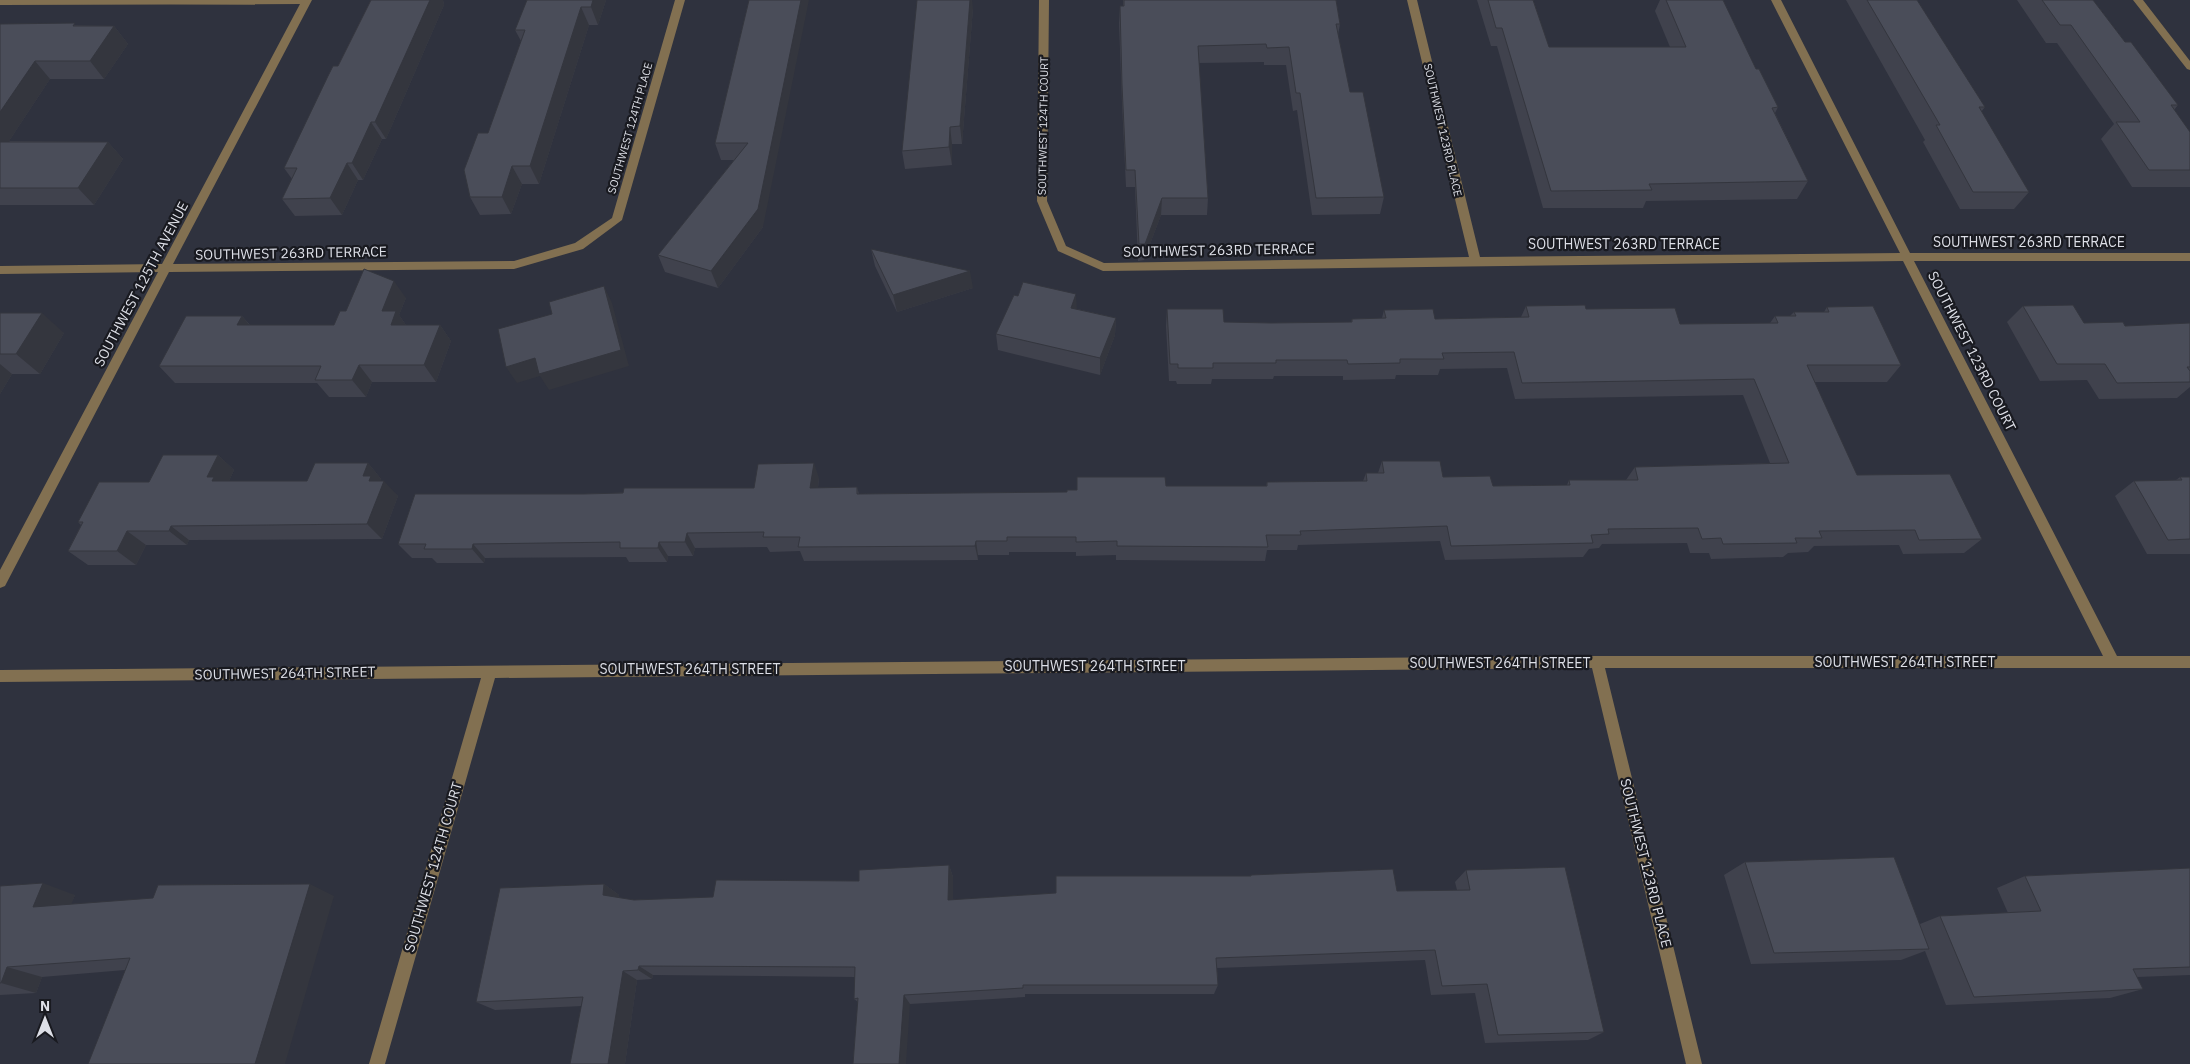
<svg xmlns="http://www.w3.org/2000/svg" width="2190" height="1064" font-family="'IBM Plex Sans',sans-serif">
  <style>
    .lines { fill: none; stroke-linecap: round; stroke-linejoin: round }
    .minor { fill: #827051; fill-rule: evenodd }
    .wall { fill: #40424d }
    .shaded-wall { fill: #34363e }
    .building { fill: #4a4d59; stroke: #34363e }
    .labels { text-anchor: middle; stroke-width: 4.5; stroke-linejoin: round; paint-order: stroke }
    .far-street-label { font-size: 11px; fill: #dddfe7; stroke: #191a20 }
    .street-label { font-size: 14px; fill: #dddfe7; stroke: #191a20 }
  </style>
  <rect width="100%" height="100%" fill="#2f323e"/>
  <g class="lines">
    <path class="minor" d="M0,0H312L173,264L514,261L575,243L612,218L675,0H685L622,220L583,249L514,269L169,272L5,586L0,588V570L158,272L0,274V266L162,264L300,4L0,5Z
      M1039,0H1049L1047,201L1066,246L1104,263L1469,257L1407,0H1417L1480,257L1900,253L1771,0H1781L1910,253H2190V261H1914L2117,656H2190V668H1605L1702,1064H1686L1592,668L495,678L385,1064H369L481,678L0,682V670L1597,656H2103L1903,261L1103,271L1058,251L1037,201Z
      M2133,0H2143L2190,61V70L2187,69Z"/>
  </g>
  <path class="wall" d="M371,0H443L444,5L386,139H382L363,180H358L342,215L295,216L282,199L292,179L284,168L338,66Z
    M527,0H606L598,25H589L539,184H522L511,214L480,215L470,197L488,133L521,41L515,30Z
    M749,0L763,227L718,288L665,272L658,255L734,160H721L715,143Z
    M1123,0H1336L1340,24L1338,35L1350,92L1384,197L1380,214L1312,215L1297,110L1293,111L1286,65H1264V62L1199,63L1208,198L1207,215H1161L1144,260L1138,261L1135,187H1126L1122,103L1119,23L1120,6H1123Z
    M1477,0H1533L1549,47H1670L1655,11L1660,0H1723L1756,69L1778,107L1775,113L1808,181L1797,199L1646,201L1643,208H1543L1497,46H1491Z
    M1846,0H1917L1985,107L1981,112L2029,192L2014,209H1960L1923,142L1925,140Z
    M2017,0H2093L2125,42L2178,105L2174,110L2190,132V187H2132L2101,139L2114,124L2057,43H2046Z
    M973,8L962,144H952V165L905,169L902,151Z
    M0,24L114,26L128,44L104,79H50L9,141L108,142L123,159L94,205H0Z
    M871,249L973,288L897,312L875,266Z
    M406,298L399,315L406,325H440L451,341L436,382H372L366,397H329L317,383H175L159,366L242,316L250,325H334L346,311Z
    M1526,306L1586,309L1680,324L1770,323L1775,316H1790L1794,312H1824L1827,307L1901,365L1887,382H1814L1857,475L1982,539L1964,553L1903,554L1899,545L1814,546L1808,552L1788,553L1783,557L1711,559L1709,553H1690L1687,543L1602,544L1599,548L1589,549L1583,557L1445,560L1440,541L1298,545L1297,550H1267L1265,561L1116,560V555L1076,556V552H1009V555H978V560L804,561L800,551L770,552L767,547L695,548L693,556H668L667,562H629L626,557L485,558L484,563H437L432,558H412L398,544L583,494L754,488L819,478L818,488L857,487L859,494L1067,492L1166,486H1266L1267,482L1363,481L1366,473H1378L1382,461L1443,477L1493,486L1567,485L1569,480H1626L1635,467L1770,463L1743,395L1515,399L1507,368L1440,369L1438,375H1396L1395,379L1343,380V376H1274L1273,379H1212L1211,384H1177L1176,381H1169L1166,326L1167,309L1224,322L1271,323L1351,322L1352,319L1382,318L1384,310L1435,319L1521,317Z
    M2023,306L2084,323L2125,326L2190,323V387L2177,398L2099,399L2087,380L2040,381L2007,322Z
    M1077,309L1116,318L1115,335L1100,375L998,350L996,334Z
    M0,313L64,333L40,374H12L0,394Z
    M218,455L234,470L229,481H307L368,463L381,479L380,481L398,496L382,539L189,540L187,545H146L136,565H88L68,551L81,525L78,522L149,482Z
    M2180,477H2190V554H2147L2115,496L2134,481L2176,480Z
    M1745,862L1920,924L1940,916L2008,913L1997,888L2025,876L2190,868V975L2137,977L2143,989L2110,998L1946,1005L1925,951L1901,960L1751,964L1724,875Z
    M949,865L953,877V900L1056,893L1250,876L1251,875L1397,891L1457,890L1455,882L1466,870L1604,1032L1588,1040L1485,1043L1475,993L1431,995L1425,960L1217,968L1218,985L1214,994H1025V997L910,1004L858,1002L854,999L855,977L653,975L652,979L637,980L625,1064H570L582,1006L495,1010L476,1002L604,884L619,895V898L634,900L713,897L859,881Z
    M0,886L75,895L71,904L334,896L125,970L42,977L36,993L0,995Z"/>
  <path class="shaded-wall" d="M430,0H443L444,5L386,139L375,122Z
    M593,0H606L598,25L591,7Z
    M801,0H809L763,227L718,288L711,271Z
    M970,0H972L973,8L962,144L960,126Z
    M581,7L589,25L539,184L530,166Z
    M114,26L128,44L104,79L90,61Z
    M35,61L50,79L9,141L14,146L0,154V112Z
    M371,122L382,139L363,180L352,163Z
    M950,127L952,144V165L949,147Z
    M108,142L123,159L94,205L78,188Z
    M347,163L358,180L342,215L330,198Z
    M512,166L522,184L511,214L502,197Z
    M1162,198L1161,215L1144,260L1145,244Z
    M970,271L973,288L897,312L893,295Z
    M394,281L406,298L399,315L408,328L403,341L382,311Z
    M604,286L612,303L629,366L549,390L540,376L517,383L506,367Z
    M1076,294L1077,311L1071,308Z
    M42,313L64,333L40,374L16,354Z
    M242,316L256,333L237,325Z
    M1116,318L1115,335L1100,375V358Z
    M440,325L451,341L436,382L424,365Z
    M0,364L12,374L0,394Z
    M359,365L372,382L366,397L352,380Z
    M218,455L234,470L226,488L228,497L207,477Z
    M368,463L381,479L379,485L384,481L398,496L382,539L367,524L363,476Z
    M814,463L819,478L816,503L810,488Z
    M171,526L189,540L187,545L169,531Z
    M127,531L146,545L136,565L117,551Z
    M687,533L695,548L693,556L685,542Z
    M976,541L978,555V560L975,546Z
    M659,542L668,556L667,562L658,548Z
    M473,544L485,558L484,563L472,549Z
    M949,865L953,877V911L948,900Z
    M43,883L75,895L66,918L33,907Z
    M310,884L334,896L285,1064H255Z
    M604,884L619,895L618,907L603,895Z
    M639,966L653,975L652,979L638,970Z
    M7,967L42,977L36,993L1,983Z
    M623,971L637,980L625,1064H608Z
    M904,995L910,1004L906,1064H899Z"/>
  <path class="building" d="M371,0H430L375,122H371L352,163H347L330,198L282,199L297,168H284L328,76L333,66H338Z
    M527,0H593L591,7H581L530,166H512L502,197H470L464,170L478,133H488L525,30H515Z
    M749,0H801L758,209L711,271L658,255L748,143H715Z
    M917,0H970L960,126L950,127L949,147L902,151Z
    M1124,0H1336L1340,24H1336L1350,92H1363L1384,197L1316,198L1300,93H1296L1289,47L1267,48L1266,44L1198,46L1208,198H1162L1145,244H1139L1135,170H1126L1122,85L1120,6H1124Z
    M1488,0H1533L1549,47H1686L1666,0H1723L1756,69H1759L1778,107L1772,108L1808,181L1649,184L1652,190L1551,191L1502,28H1496Z
    M1867,0H1917L1985,107H1979L2029,192H1973L1936,125H1940Z
    M2042,0H2093L2125,42H2131L2178,105H2171L2190,132V170H2149L2116,122H2140L2071,25H2060Z
    M75,23L73,26H114L90,61H35L0,112V24Z
    M0,142H108L78,188H0Z
    M871,249L970,271L893,295Z
    M364,269L394,281L382,311H396L391,325H440L424,365H359L352,380H315L321,366H159L186,316H242L237,325H334L340,311H346Z
    M1023,282L1076,294L1071,308L1116,318L1100,358L996,334L1014,295L1018,296Z
    M604,286L621,350L539,374L535,358L506,367L498,329L552,314L549,302Z
    M1585,305L1586,309L1675,308L1680,324L1778,323L1775,316H1796L1794,312H1829L1827,307L1873,306L1901,365H1807L1857,475L1950,474L1982,539L1919,540L1915,530L1819,531L1822,538H1795L1797,543L1723,544L1721,538L1702,539L1698,528L1608,529L1609,534L1591,535L1593,543L1451,546L1447,526L1300,531L1301,535H1266L1268,547L1117,546V541L1076,542V537H1007V541H976L975,546L798,547L800,537H763L764,532L687,533L685,542H659L658,548H620V542L473,544L472,549H424L426,544H398L415,494H583L623,493L624,488H754L758,464L814,463L810,488L857,487V494L1067,492V490H1077V477H1165L1166,486H1267V482L1367,481L1366,473H1384L1382,461H1440L1443,477L1490,476L1493,486L1570,485L1569,480H1638L1635,467L1789,463L1754,379L1522,383L1514,352L1442,353L1444,359H1400V363L1348,364L1347,360H1276V363H1213V368H1178V364H1170L1167,309H1223L1224,322L1271,323L1352,322V319L1386,318L1384,310L1433,309L1435,319L1529,317L1526,306Z
    M2073,305L2084,323L2123,322L2125,326L2190,323V367H2187L2190,371V382L2117,383L2105,364H2057L2023,306Z
    M0,313H42L16,354H0Z
    M163,455H218L207,477H214L212,481H307L315,463H368L363,476H371L369,481H384L367,524L171,526L169,531H127L117,551H68L83,522H78L99,482H149Z
    M2180,477H2190V539L2168,540L2134,481L2182,480Z
    M1894,857L1929,949L1774,953L1745,862Z
    M949,865L948,900L1056,893V876H1251V875L1393,869L1397,891L1470,890L1466,870L1565,867L1604,1032L1498,1035L1487,984L1442,986L1435,950L1216,958L1218,985H1023V988L904,995L899,1064H853L858,998L854,999L855,967L639,966L638,970L623,971L608,1064H570L583,997L476,1002L500,888L604,884L603,895L634,900L713,897L716,880L859,881V870Z
    M2190,868V967L2133,969L2143,989L1974,997L1940,916L2041,911L2025,876Z
    M43,883L33,907L153,898L158,885L310,884L255,1064H88L130,958L7,967L1,983H0V886Z"/>
  <g class="labels">
    <g class="far-street-label">
      <text transform="translate(1043 126) rotate(-89)" y="4">SOUTHWEST 124TH COURT</text>
      <text transform="translate(630 128) rotate(-74)" y="4">SOUTHWEST 124TH PLACE</text>
      <text transform="translate(1443 130) rotate(77)" y="4">SOUTHWEST 123RD PLACE</text>
    </g>
    <g class="street-label">
      <text x="2029" y="247">SOUTHWEST 263RD TERRACE</text>
      <text x="1624" y="249">SOUTHWEST 263RD TERRACE</text>
      <text transform="translate(1219 250) rotate(-1)" y="5">SOUTHWEST 263RD TERRACE</text>
      <text transform="translate(291 253) rotate(-1)" y="5">SOUTHWEST 263RD TERRACE</text>
      <text transform="translate(141 284) rotate(-62)" y="5">SOUTHWEST 125TH AVENUE</text>
      <text transform="translate(1972 351) rotate(63)" y="5">SOUTHWEST 123RD COURT</text>
      <text x="1905" y="667">SOUTHWEST 264TH STREET</text>
      <text x="1500" y="668">SOUTHWEST 264TH STREET</text>
      <text x="1095" y="671">SOUTHWEST 264TH STREET</text>
      <text x="690" y="674">SOUTHWEST 264TH STREET</text>
      <text transform="translate(285 673) rotate(-1)" y="5">SOUTHWEST 264TH STREET</text>
      <text transform="translate(1646 863) rotate(76)" y="5">SOUTHWEST 123RD PLACE</text>
      <text transform="translate(433 867) rotate(-74)" y="5">SOUTHWEST 124TH COURT</text>
    </g>
  </g>
  <g transform="translate(45 1019)" stroke="#191a20" stroke-width="4" paint-order="stroke">
  <path d="M0-4L9 19L0 12L-9 19Z" fill="#dddfe7"/>
  <text y="-8" font-size="14" font-weight="bold" text-anchor="middle" fill="#dddfe7">N</text>
  </g>
</svg>
